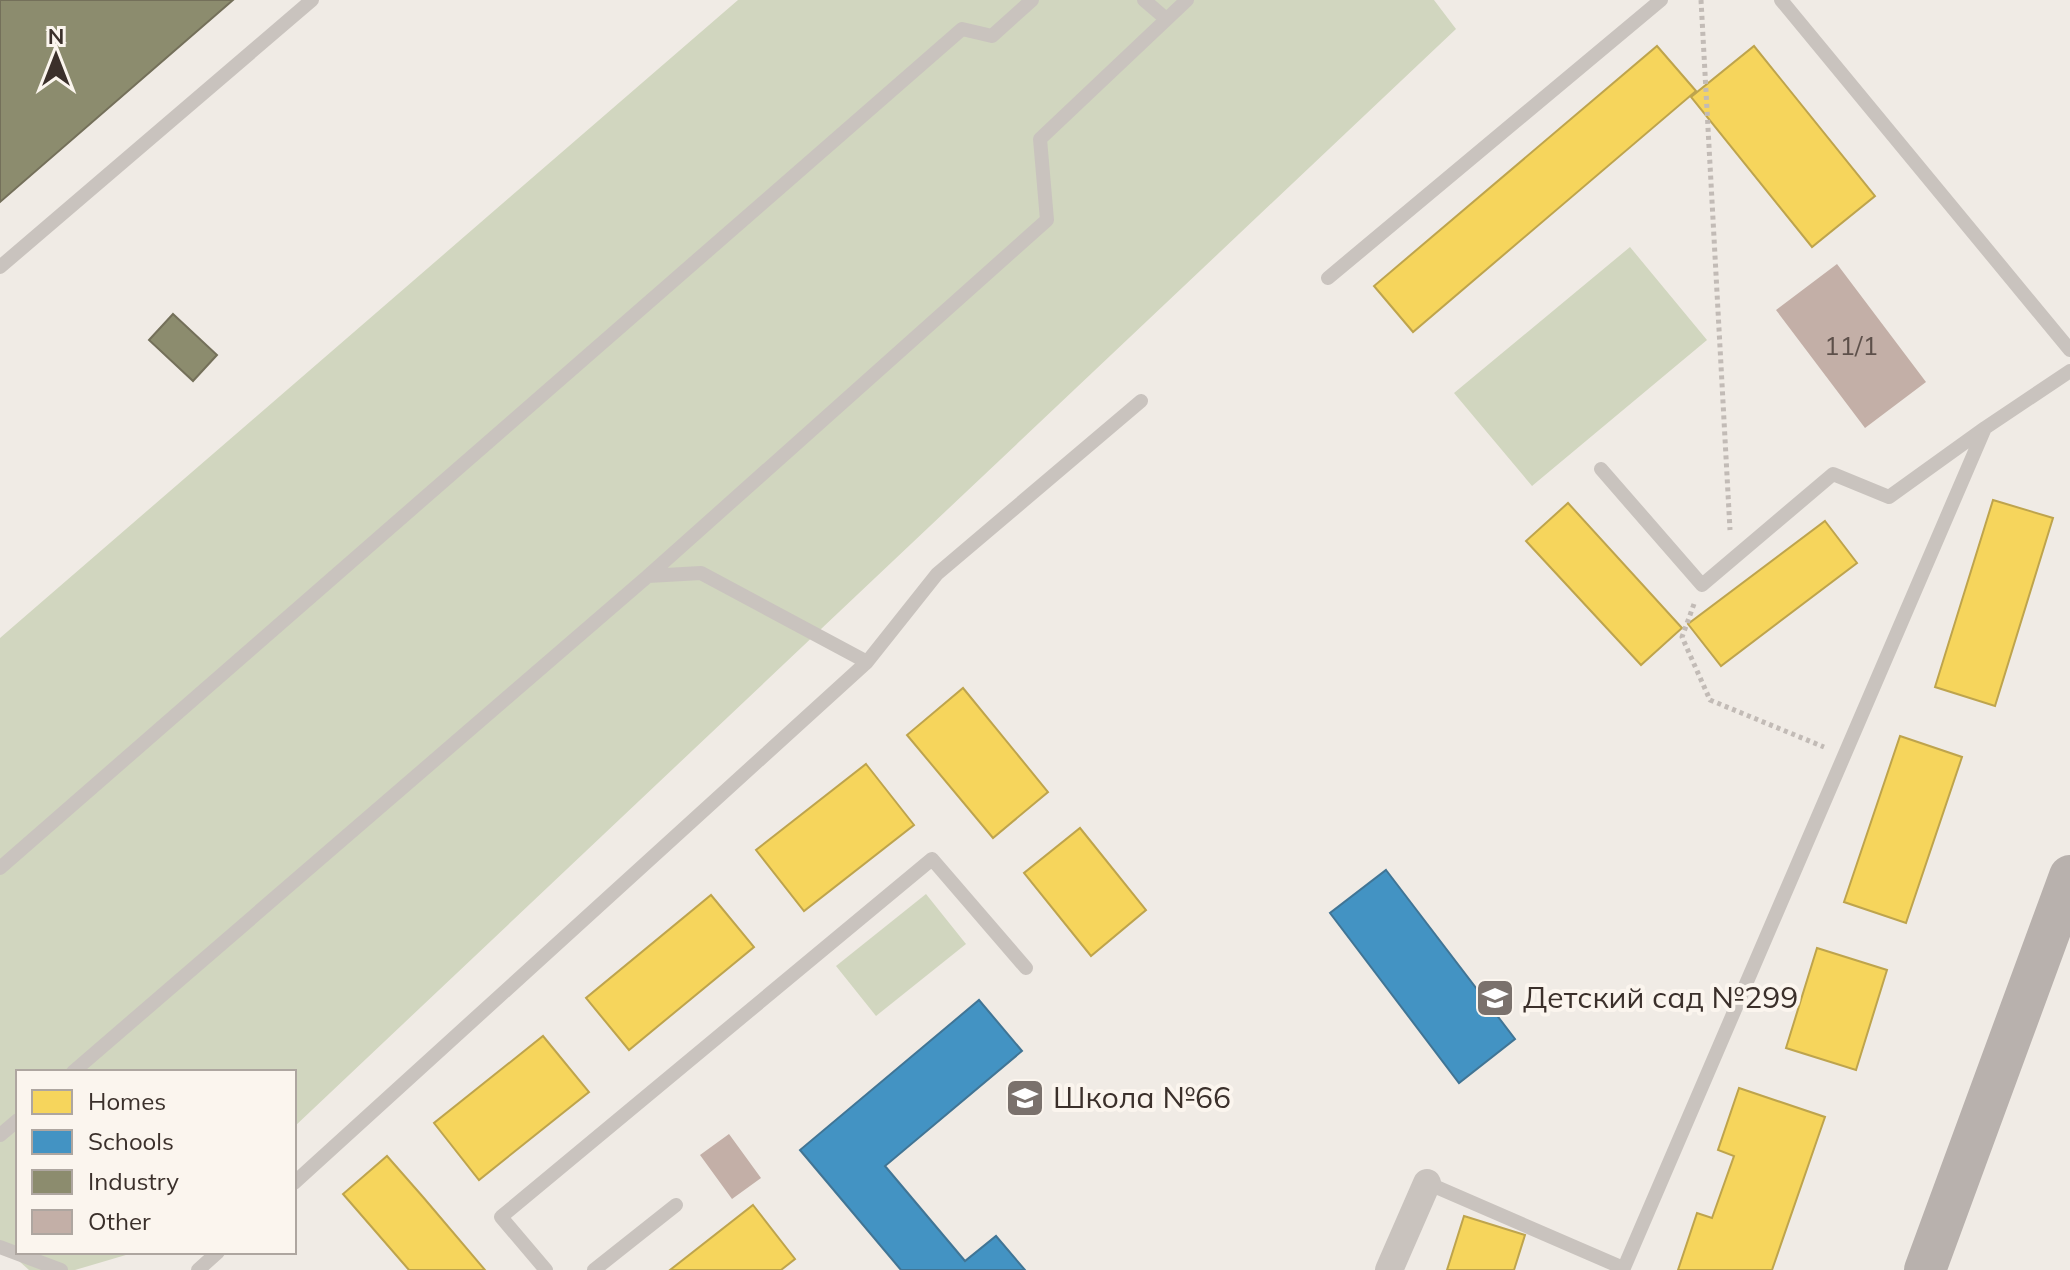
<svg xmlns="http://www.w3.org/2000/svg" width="2070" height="1270" font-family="Mulish,sans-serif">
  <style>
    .green { fill: #d1d6bf }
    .homes { fill: #f6d55c; stroke: #bea44d; stroke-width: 2 }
    .schools { fill: #4393c3; stroke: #417595; stroke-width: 2 }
    .industry { fill: #8c8c6e; stroke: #74705a; stroke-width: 2 }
    .building { fill: #c3afa7 }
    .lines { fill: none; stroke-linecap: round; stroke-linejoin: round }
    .path { stroke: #c2bbb6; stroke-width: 5; stroke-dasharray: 4 4; stroke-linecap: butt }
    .service { stroke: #c9c3be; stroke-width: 14 }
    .minor { stroke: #c9c3be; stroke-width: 28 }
    .primary { stroke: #b8b1ad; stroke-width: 42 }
    .labels { text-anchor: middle; stroke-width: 8; stroke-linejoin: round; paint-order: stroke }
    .number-label { font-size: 26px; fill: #5d504a }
    .poi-label { font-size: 30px; fill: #3b302b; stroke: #fbf5ee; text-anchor: start }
  </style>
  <rect width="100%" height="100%" fill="#f0ebe5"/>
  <path class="green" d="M738,0H1434L1456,29L294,1127V1072H18V1252H136L75,1270H29L0,1244V638Z
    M1630,247L1707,340L1532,486L1454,393Z
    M926,894L966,944L876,1016L836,966Z"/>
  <path class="homes" d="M1657,46L1696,91L1413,332L1374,286Z
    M1754,46L1875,196L1812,247L1691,97Z
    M1993,500L2053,518L1995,706L1935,687Z
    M1568,503L1682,628L1641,665L1526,541Z
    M1825,521L1857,563L1721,666L1688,624Z
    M963,688L1048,792L993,838L907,735Z
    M1900,736L1962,757L1906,923L1844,902Z
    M866,764L914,825L804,911L756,850Z
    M1080,828L1146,910L1091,956L1024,873Z
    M711,895L754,947L629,1050L586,998Z
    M1817,948L1887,970L1856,1070L1786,1048Z
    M543,1036L589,1092L479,1180L434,1123Z
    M1739,1088L1825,1117L1772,1270H1678L1697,1213L1712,1218L1734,1156L1718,1150Z
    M387,1156L423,1197L485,1270H409L343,1194Z
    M753,1205L795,1259L781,1270H670Z
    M1464,1216L1525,1235L1514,1270H1447Z"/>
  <path class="schools" d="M1386,870L1515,1039L1459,1083L1330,913Z
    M979,1000L1022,1051L885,1166L965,1261L996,1236L1025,1270H901L800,1150Z"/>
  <path class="industry" d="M0,0H233L0,202Z
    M173,314L217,355L193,381L149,340Z"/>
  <path class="building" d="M1837,264L1926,382L1865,428L1776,310Z
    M729,1134L761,1178L732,1199L700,1155Z"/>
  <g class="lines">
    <path class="path" d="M1701,0L1730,530
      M1694,604L1682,637L1710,700L1824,747"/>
    <path class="service" d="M1144,0L1165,18
      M1781,0L2070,350
      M0,267L312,0
      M1328,278L1661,0
      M1601,469L1702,585L1833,474L1889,497L1985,428
      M648,576L1047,220L1040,139L1187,0
      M0,868L962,29L992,36L1032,0
      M73,1072L648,576L701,573L867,662
      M0,1135L18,1120
      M294,1183L867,662L937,574L1141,401
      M1427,1183L1623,1268
      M0,1247L61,1270
      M198,1270L218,1252
      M546,1270L501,1217L932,859L1026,968
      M594,1270L676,1205
      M1623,1270L1985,428L2070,371"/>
    <path class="minor" d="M1389,1270L1427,1183"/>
    <path class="primary" d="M1925,1270L2070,876"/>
  </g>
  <defs>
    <symbol id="school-square" viewBox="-11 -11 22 22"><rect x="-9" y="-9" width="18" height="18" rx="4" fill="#7a716c" stroke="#fbf5ee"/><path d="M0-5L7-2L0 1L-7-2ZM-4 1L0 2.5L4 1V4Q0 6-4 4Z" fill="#fff"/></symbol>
  </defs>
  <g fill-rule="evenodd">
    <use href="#school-square" x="1473" y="976" width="44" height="44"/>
    <use href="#school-square" x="1003" y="1076" width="44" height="44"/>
  </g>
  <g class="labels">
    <g class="number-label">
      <text x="1851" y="355">11/1</text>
    </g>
    <g class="poi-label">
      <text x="1523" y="1008">Детский сад №299</text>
      <text x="1053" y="1108">Школа №66</text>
    </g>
  </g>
  <rect x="16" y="1070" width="280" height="184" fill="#fbf5ee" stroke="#aea6a0" stroke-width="2"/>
  <rect x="32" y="1090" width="40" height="24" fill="#f6d55c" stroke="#aea6a0" stroke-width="2"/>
  <text x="88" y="1110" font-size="24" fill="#3b302b">Homes</text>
  <rect x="32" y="1130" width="40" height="24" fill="#4393c3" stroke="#aea6a0" stroke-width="2"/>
  <text x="88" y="1150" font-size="24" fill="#3b302b">Schools</text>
  <rect x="32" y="1170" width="40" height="24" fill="#8c8c6e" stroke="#aea6a0" stroke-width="2"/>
  <text x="88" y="1190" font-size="24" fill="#3b302b">Industry</text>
  <rect x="32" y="1210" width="40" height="24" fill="#c3afa7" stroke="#aea6a0" stroke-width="2"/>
  <text x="88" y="1230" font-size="24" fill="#3b302b">Other</text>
  <g transform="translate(56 56)" stroke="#fbf5ee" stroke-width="6" paint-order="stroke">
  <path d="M0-6L14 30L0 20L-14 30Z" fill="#3b302b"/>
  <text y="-12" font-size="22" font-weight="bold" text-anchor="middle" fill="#3b302b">N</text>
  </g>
</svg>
